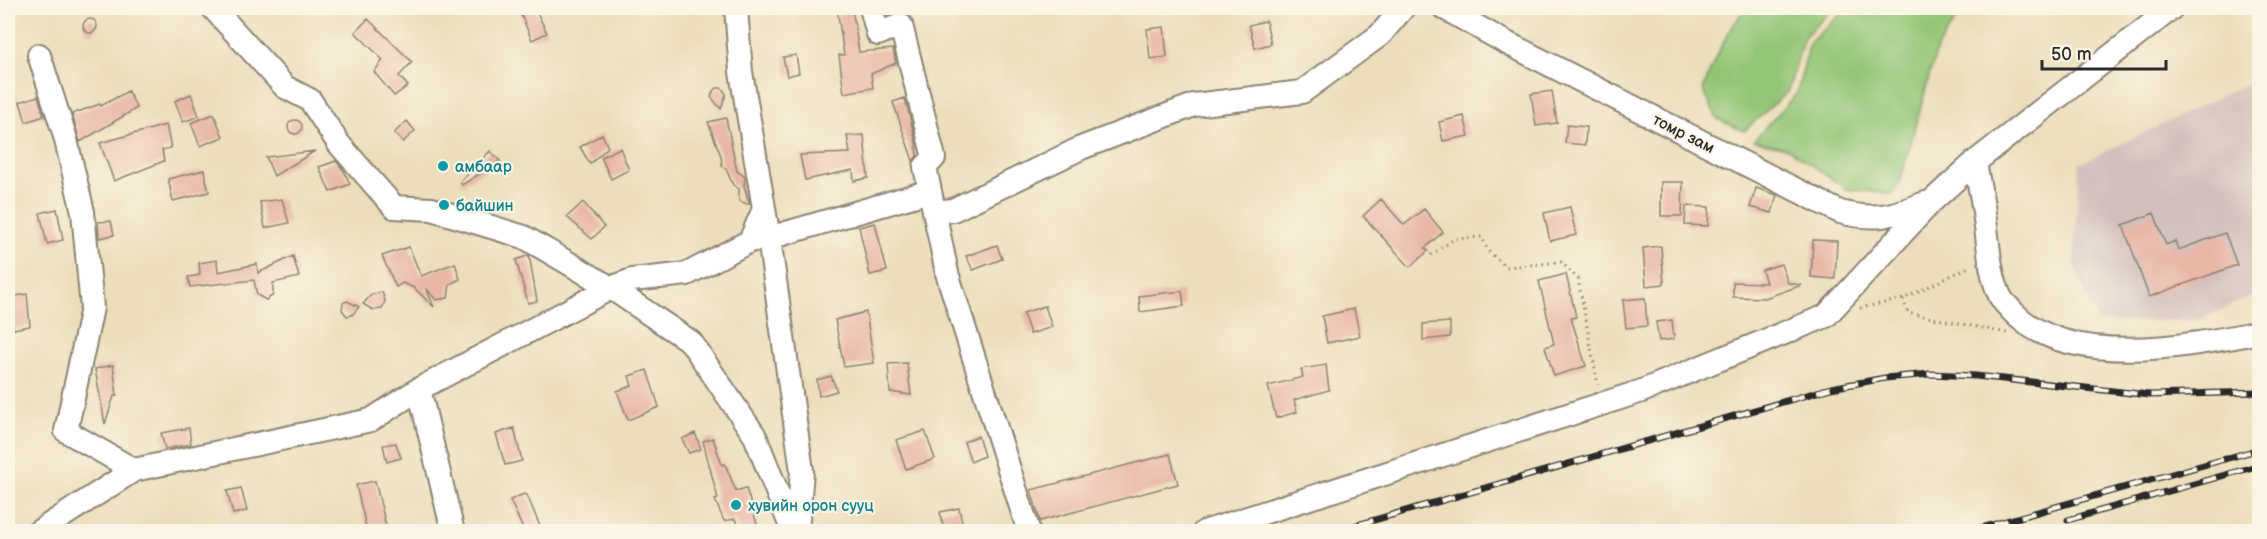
<svg xmlns="http://www.w3.org/2000/svg" width="2267" height="539" font-family="'Balsamiq Sans',sans-serif">
  <style>
    .industrial { fill: #d1c0bc }
    .green { fill: #93c576; stroke: #5f7850; stroke-width: 1.5 }
    .building { fill: #e9b7a7 }
    .lines { fill: none; stroke-linecap: round; stroke-linejoin: round }
    .minor-casing { stroke: #8c8473; stroke-width: 26 }
    .path { stroke: #8c8473; stroke-width: 3; stroke-dasharray: 1.5 4.5; stroke-linecap: butt }
    .minor { stroke: #fff; stroke-width: 22 }
    .rail-casing { stroke: #2b2b2b; stroke-width: 7 }
    .rail { stroke: #fcf5e5; stroke-width: 4.5; stroke-dasharray: 14; stroke-linecap: butt }
    .culture-dot { fill: #0f9aa8; stroke: #fcf5e5; stroke-width: 2 }
    .labels { text-anchor: middle; stroke-width: 4.5; stroke-linejoin: round; paint-order: stroke }
    .street-label { font-size: 16px; fill: #2b2b2b; stroke: #fcf5e5 }
    .culture-label { font-size: 16px; fill: #0d838f; stroke: #fcf5e5; text-anchor: start }
  </style>
  <rect width="100%" height="100%" fill="#fcf5e5"/>
  <filter id="ink" filterUnits="userSpaceOnUse"><feTurbulence type="fractalNoise" baseFrequency=".0167" numOctaves="2"/><feDisplacementMap in="SourceGraphic" scale="12" xChannelSelector="R" yChannelSelector="G"/><feConvolveMatrix kernelMatrix="1 2 1 2 8 2 1 2 1" color-interpolation-filters="sRGB"/></filter>
  <filter id="wash" filterUnits="userSpaceOnUse"><feTurbulence type="fractalNoise" baseFrequency=".008" numOctaves="4" result="noise"/><feDisplacementMap in="SourceGraphic" scale="24" xChannelSelector="R" yChannelSelector="G"/><feGaussianBlur stdDeviation="1.35" result="paint"/><feColorMatrix in="noise" values="0 0 0 0 0 0 0 0 0 0 0 0 0 0 0 0 0 1.4 0 .05"/><feComposite in="paint" operator="in"/></filter>
  <g filter="url(#wash)">
    <rect width="100%" height="100%" fill="#ecdebb"/>
    <path class="industrial" d="M2259,78V294L2198,320L2097,322L2074,263L2079,164Z"/>
    <path class="green" d="M1746,8H1834L1804,37L1788,91L1744,131L1717,119L1703,90C1713,60 1726,32 1746,8Z
      M1848,8H1963L1937,48L1900,182L1892,194L1846,189L1789,149L1754,140L1797,93L1810,42Z"/>
    <g id="blocks">
      <path class="building" d="M518,8H535L547,33L532,40Z
        M837,8H852L859,52L893,49L896,63L871,74L873,88L844,93L839,55H844Z
        M368,19L412,62L399,76L408,86L394,96L374,72L383,60L355,32Z
        M83 26a7 7 0 1 1 14 0a7 7 0 1 1-14 0Z
        M1266,21L1271,44L1255,48L1249,25Z
        M1164,27L1167,57L1150,59L1147,29Z
        M796,55L799,73L787,76L783,57Z
        M717,88H722L726,94L721,109L711,97L713,91Z
        M128,91L137,108L80,142L72,114L100,104L101,106Z
        M1552,91L1557,123L1536,126L1531,94Z
        M191,94L199,116L183,122L175,101Z
        M38,96L44,116L26,122L20,102Z
        M905,98L916,142L917,156L913,161L893,102Z
        M214,114L223,137L200,146L191,123Z
        M1464,116L1469,136L1443,141L1439,122Z
        M726,118L737,171L745,177L744,186L750,204H747L739,201V189L733,185L726,169L722,166L721,156L708,122Z
        M288 127a7 7 0 1 1 14 0a7 7 0 1 1-14 0Z
        M407,121L415,131L403,142L394,133Z
        M166,125L171,148L162,150L164,161L114,181L100,143Z
        M1567,125L1586,127L1585,145L1565,143Z
        M602,134L608,147L590,164L580,147Z
        M864,135L868,178L854,181L853,170L805,180L800,155L850,153L847,136Z
        M620,148L629,170L611,179L601,157Z
        M315,151L274,176L266,157Z
        M490,151L500,161L462,185L460,182Z
        M336,161L344,171L350,184L330,192L319,167Z
        M204,170L209,192L173,201L168,179Z
        M1661,182H1683L1682,216H1661Z
        M1756,188L1777,195L1772,213L1750,207Z
        M282,199L289,223L265,228L260,202Z
        M1381,199L1404,225L1424,209L1443,232L1425,248L1428,251L1410,267L1363,216Z
        M583,202L604,227L592,239L567,217Z
        M1686,206L1709,207L1708,226L1685,225Z
        M1570,207L1576,235L1550,241L1544,213Z
        M57,209L63,240L47,244L40,213Z
        M2154,213L2166,245L2175,241L2178,250L2225,233L2237,265L2149,297L2123,225Z
        M111,221L114,235L99,238L98,222Z
        M875,223L887,271L870,275L859,227Z
        M1813,240L1837,241L1835,279L1811,277Z
        M997,245L1002,259L973,270L966,256Z
        M1661,246L1664,284L1646,286L1643,248Z
        M409,247L421,276L455,263L460,279L450,284L448,298L436,300L426,288L434,307L414,288L403,283L396,287L382,256Z
        M529,255L537,301L528,303L516,260Z
        M293,256L299,277L273,283V295L266,300L257,295L254,280L190,287L188,277L200,275L199,263L217,260L218,272L257,264L258,273Z
        M1781,264L1788,283L1802,285L1765,298L1733,297V282L1766,283L1762,270Z
        M1566,274L1576,317L1571,318L1586,366L1554,376L1545,347L1554,344L1539,281Z
        M1182,291L1184,306L1140,312L1139,296Z
        M382,292L385,301L382,309L373,310L363,304L371,295Z
        M27,294L30,326L13,329L9,297Z
        M1645,298L1647,326L1626,328L1623,300Z
        M347,301L359,307L352,315L347,316L342,310L343,303Z
        M1045,306L1052,327L1030,334L1023,313Z
        M1354,309L1360,336L1327,343L1322,316Z
        M866,312L874,363L844,367L835,320Z
        M1672,320L1674,339L1659,341L1656,322Z
        M1450,322V337L1423,340V324Z
        M907,363L911,395L890,392L888,364Z
        M113,365L117,396H114L105,424L95,369Z
        M1326,365L1329,390L1294,400L1297,412L1276,418L1268,386L1303,377L1301,369Z
        M647,370L659,407L628,420L617,391L632,386L629,376Z
        M831,376L837,391L819,396L817,380Z
        M189,428L191,444L165,449L161,433Z
        M514,428L522,461L505,465L496,434Z
        M925,431L935,459L906,469L896,440Z
        M695,433L701,449L689,453L682,439Z
        M978,436L984,456L971,462L964,442Z
        M713,438L722,465L725,464L736,491L746,488L759,531H741L735,519L724,521L715,500L718,499L703,441Z
        M396,443L401,458L387,462L383,445Z
        M1170,454L1178,484L1040,521L1031,490Z
        M375,481L385,522L387,531H367L356,485Z
        M241,488L247,511L233,514L227,491Z
        M524,494L527,495L542,531H524L510,500Z
        M959,508L964,531H944L940,512Z"/>
    </g>
  </g>
  <g filter="url(#ink)">
    <use href="#blocks" fill-opacity="0" stroke="#8c8473" stroke-width="1.5"/>
    <g class="lines">
      <defs>
        <path id="minor" d="M213,8L285,87L310,100L339,144L394,207L432,209L524,237L611,288L691,342L755,436L793,532
          M736,8L741,72L769,238L802,471L797,532
          M871,8L878,34L901,25L934,158L925,167L947,273L1029,532
          M1444,8L1503,41L1840,212C1875,221 1892,216 1925,203
          M39,55L65,136L83,212L92,308L66,431L134,470
          M1975,162C1978,181 1983,201 1985,220C1989,246 1989,272 2000,296C2002,301 2007,305 2011,310C2066,370 2188,346 2260,332
          M934,212L953,210L1081,148L1194,105L1302,92L1380,35L1403,8
          M755,240L769,238L930,191
          M419,389L453,532
          M38,532L134,470L371,420L419,389L611,288L632,280L687,274L750,241L764,209
          M1204,532L1642,391L1826,316L1932,201L1975,162L2172,8"/>
      </defs>
      <use href="#minor" class="minor-casing"/>
      <path class="path" d="M1431,255L1454,239L1482,237L1488,251L1506,267L1561,262L1578,279L1598,385
        M1903,299L1908,313L2007,333
        M1860,308L1903,299L1971,266"/>
      <use href="#minor" class="minor"/>
      <defs>
        <path id="rail" d="M2068,520L2260,465
          M1333,532L1831,388L1885,378L1930,374L1976,376L2149,395L2260,392
          M1967,532L2260,449"/>
      </defs>
      <use href="#rail" class="rail-casing"/>
      <use href="#rail" class="rail"/>
    </g>
  </g>
  <g class="culture-dot">
    <circle cx="443" cy="166" r="6"/>
    <circle cx="444" cy="205" r="6"/>
    <circle cx="736" cy="505" r="6"/>
  </g>
  <g class="labels">
    <g class="street-label">
      <text transform="translate(1684 133) rotate(27)" y="6">томр зам</text>
    </g>
    <g class="culture-label">
      <text x="455" y="172">амбаар</text>
      <text x="456" y="211">байшин</text>
      <text x="748" y="511">хувийн орон сууц</text>
    </g>
  </g>
  <rect width="2267" height="539" fill="none" stroke="#fcf5e5" stroke-width="30"/>
  <path d="M2042 60v9h124v-9" fill="none" stroke="#2b2b2b" stroke-width="3"/>
  <text x="2051" y="60" font-size="18" fill="#2b2b2b" stroke="#fcf5e5" stroke-width="4.5" paint-order="stroke">50 m</text>
</svg>
